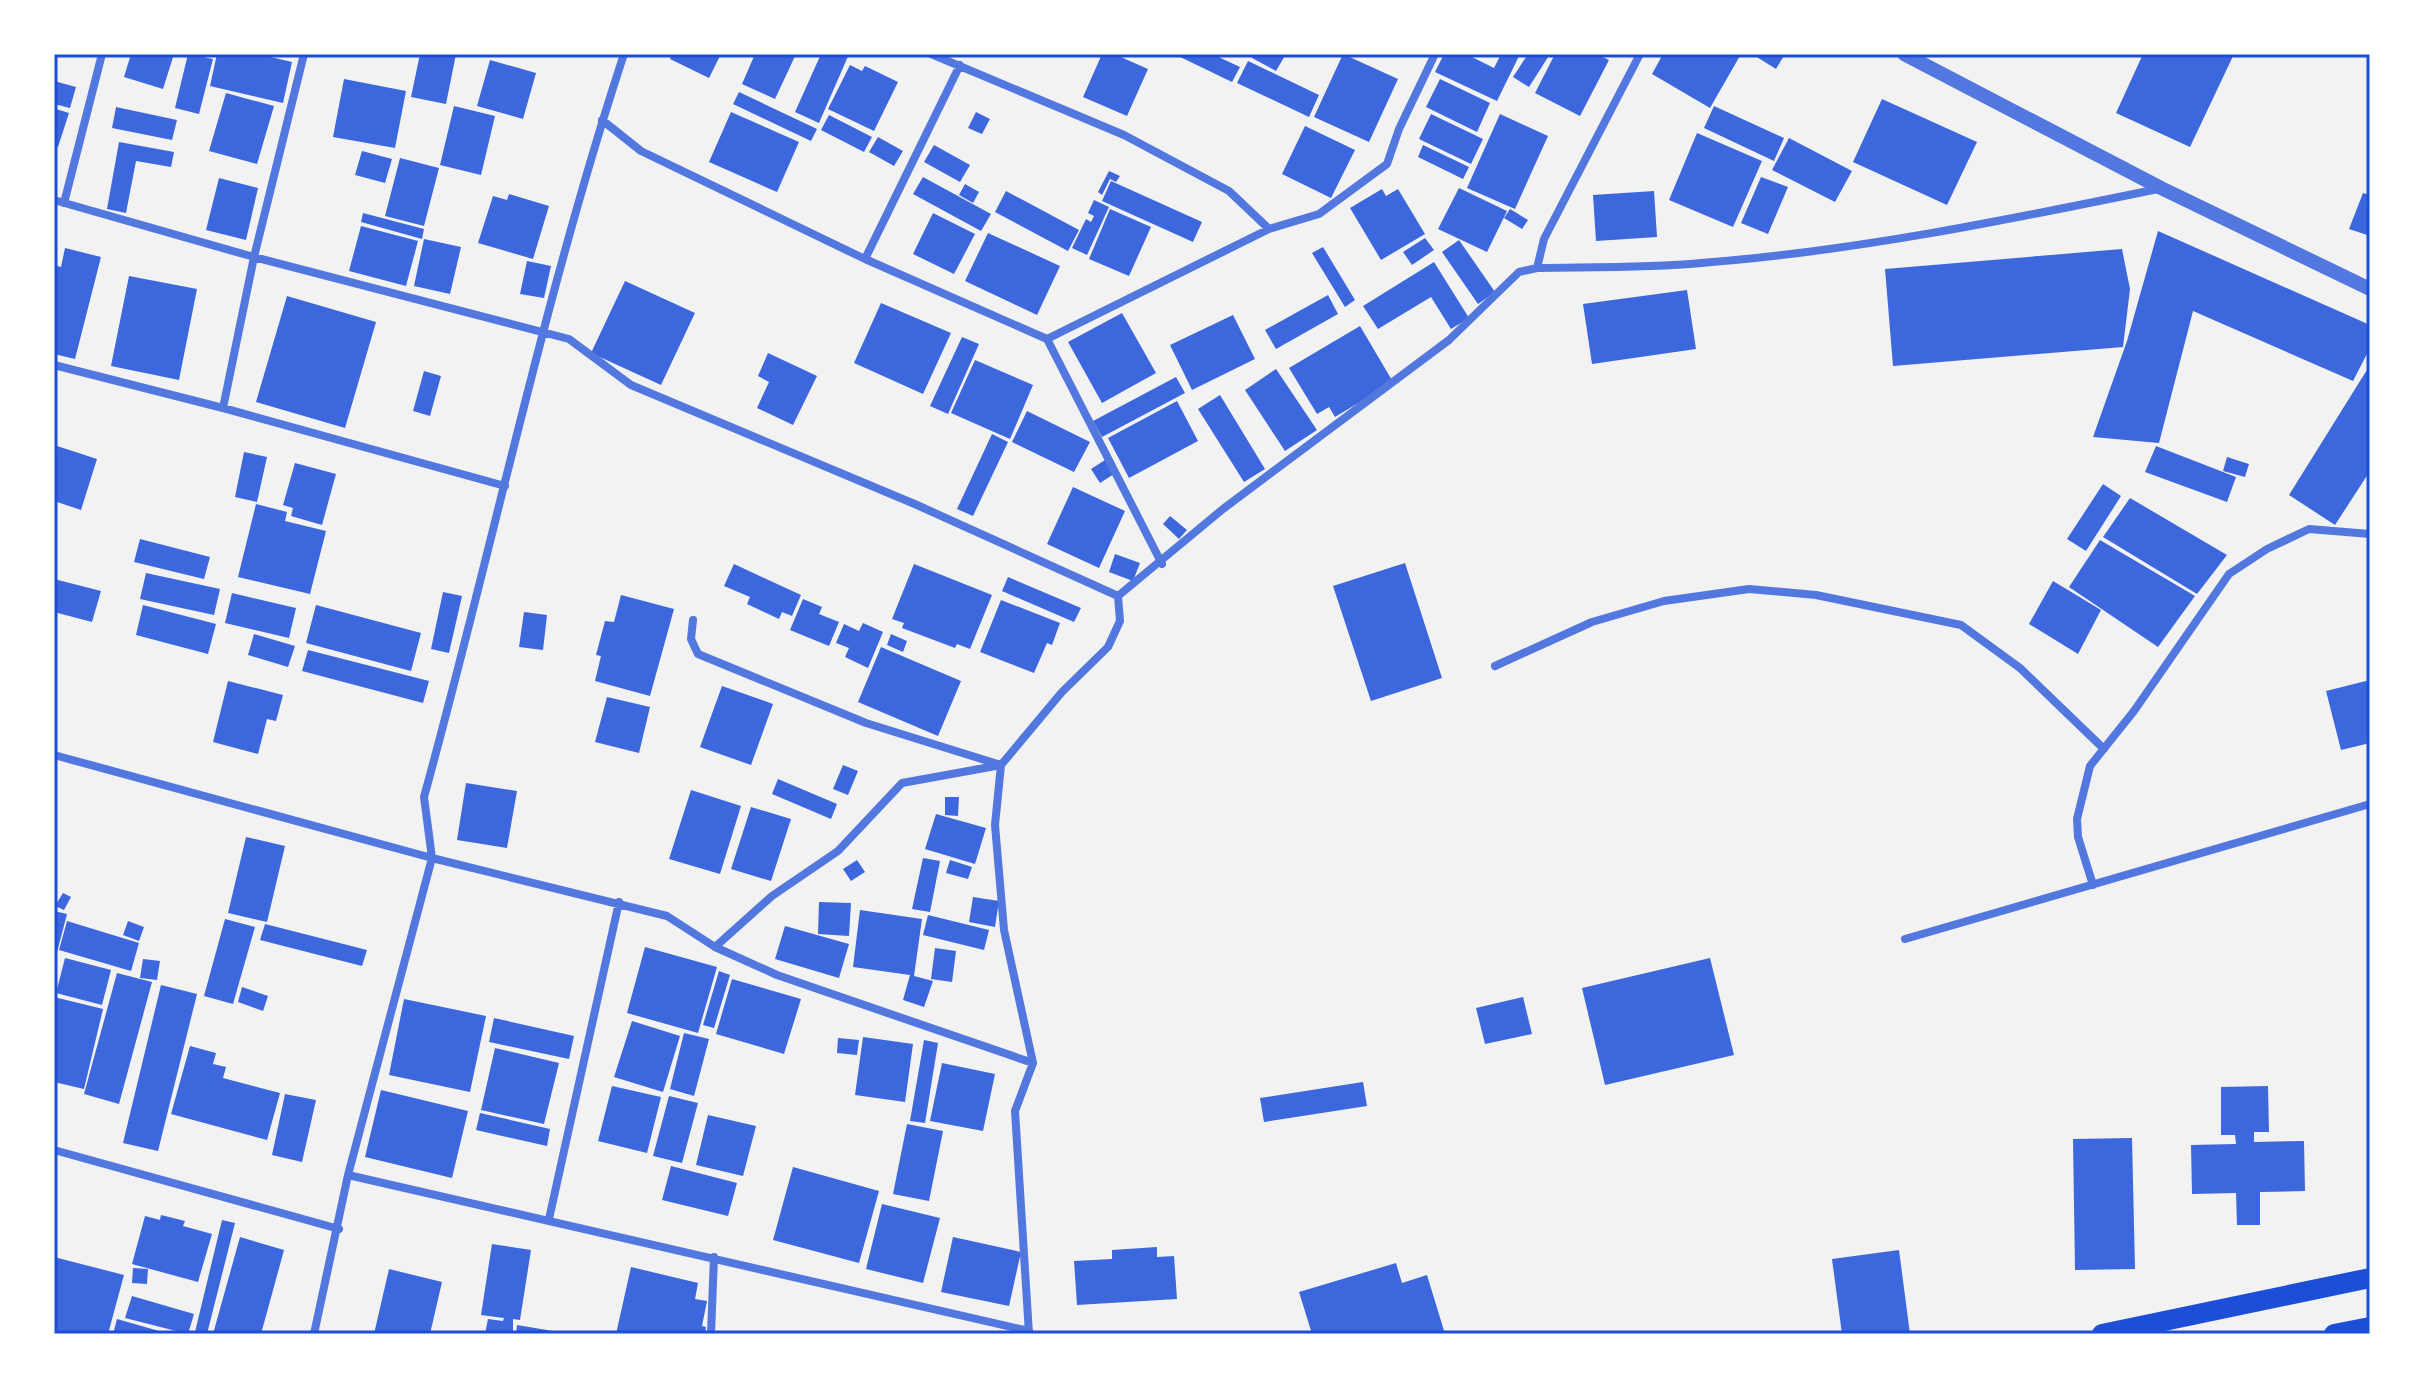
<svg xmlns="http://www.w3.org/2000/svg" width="2424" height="1388" font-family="'Public Sans',sans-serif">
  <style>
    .building { fill: #3d67dc }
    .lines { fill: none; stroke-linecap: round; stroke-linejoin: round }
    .minor { stroke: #5277de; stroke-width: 8 }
    .tertiary { stroke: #5277de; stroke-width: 14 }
    .primary { stroke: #1d4ed8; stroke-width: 20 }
    .neatline { fill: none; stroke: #1d4ed8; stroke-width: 3 }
  </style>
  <rect width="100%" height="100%" fill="#f2f2f2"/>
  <path class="building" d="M131,54H174L163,89L124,77Z
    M188,54L213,59L199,114L175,108Z
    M217,54H258L292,62L283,103L210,86Z
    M420,54H456L446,104L411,97Z
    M672,54H721L709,78L670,59Z
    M755,54H796L775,99L742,84Z
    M821,54H849L819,123L795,112Z
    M1102,54H1114L1148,69L1127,116L1083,97Z
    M1174,54H1212L1240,67L1232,82Z
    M1254,54H1286L1276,71L1252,58Z
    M1343,54L1398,79L1369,142L1314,117Z
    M1444,54H1466L1494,68L1501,54H1520L1497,101L1435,72Z
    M1528,54H1550L1529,87L1513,77Z
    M1555,54H1597L1609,60L1580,116L1535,93Z
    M1663,54H1741L1710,108L1652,74Z
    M1752,54H1785L1776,69Z
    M2143,54H2234L2190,147L2116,113Z
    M490,60L536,73L523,119L477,106Z
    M1248,61L1319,95L1309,117L1237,83Z
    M850,65L862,71L865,66L898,82L874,131L828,109Z
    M344,79L406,91L395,148L333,137Z
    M1440,79L1490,103L1477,132L1426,107Z
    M54,81L76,87L70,108L54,104Z
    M739,92L817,129L811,141L733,104Z
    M226,93L274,106L257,164L209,151Z
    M1882,99L1977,142L1947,205L1853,162Z
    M454,106L495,116L481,175L440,165Z
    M1714,106L1784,138L1774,161L1704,128Z
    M116,107L177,120L172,140L112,128Z
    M56,109L69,113L58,147L54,146Z
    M731,112L799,142L777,192L709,162Z
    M976,112L990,119L982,134L968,128Z
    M1431,114L1483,139L1471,164L1419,139Z
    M1500,114L1548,136L1515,209L1467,188Z
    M829,115L872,137L864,152L821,130Z
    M1305,126L1355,150L1331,198L1282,174Z
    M1697,133L1762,161L1733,227L1669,200Z
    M878,137L903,151L894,166L869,152Z
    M1789,138L1852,171L1835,202L1772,170Z
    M119,142L174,152L171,167L136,161L126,213L107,209Z
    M934,145L970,165L960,182L924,162Z
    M1423,145L1469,167L1463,179L1418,157Z
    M362,151L392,159L385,183L355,175Z
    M400,158L439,168L424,226L385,216Z
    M1109,171L1120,176L1116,182L1110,179L1102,195L1098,192Z
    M923,177L991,214L981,231L913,194Z
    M1761,177L1788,187L1768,234L1741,223Z
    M219,178L258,188L246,240L206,230Z
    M1111,181L1202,222L1193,242L1102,201Z
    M965,184L979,192L973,203L959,195Z
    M1459,188L1507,211L1487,252L1438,229Z
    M1382,189L1386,196L1398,189L1425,234L1381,260L1350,208Z
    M1006,191L1079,230L1068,251L995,212Z
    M1654,191L1657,237L1596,241L1593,195Z
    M2363,193L2370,195V236L2349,229Z
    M509,194L549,206L533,259L478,243L493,196L507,200Z
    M1094,200L1109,207L1087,255L1072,248L1086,219L1091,222L1094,216L1088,213Z
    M1110,209L1151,227L1129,276L1089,259Z
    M1510,209L1528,220L1522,229L1504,218Z
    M363,213L424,229L422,239L361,222Z
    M933,213L975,234L954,274L913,254Z
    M361,226L418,241L406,286L349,271Z
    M2158,231L2370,325V348L2353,381L2193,311L2159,443L2093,437L2127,341Z
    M988,233L1060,266L1037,315L965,281Z
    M1425,238L1434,250L1412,265L1403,252Z
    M424,239L461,247L450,294L414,286Z
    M1459,240L1495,292L1478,304L1442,252Z
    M1323,247L1355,300L1345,307L1312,253Z
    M65,248L101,257L75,359L54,354V265L61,267Z
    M2122,249L2130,289L2123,347L1893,366L1885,269Z
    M527,261L551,266L544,298L520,294Z
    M1434,262L1469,318L1451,329L1431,297L1378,329L1363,306Z
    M129,276L197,289L179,380L111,366Z
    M625,281L695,313L661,385L591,353Z
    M1687,290L1696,349L1592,364L1583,304Z
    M1328,295L1338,314L1276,349L1265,330Z
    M287,296L376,322L345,428L256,402Z
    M881,303L951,333L923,394L854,363Z
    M1122,313L1156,373L1102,403L1068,342Z
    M1233,315L1255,359L1192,390L1170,345Z
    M1360,326L1393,382L1335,417L1329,407L1317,414L1289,368Z
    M962,337L979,344L948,414L930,406Z
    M768,353L817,376L793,425L757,408L769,382L758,376Z
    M975,360L1033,385L1010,439L951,413Z
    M2370,365V471L2335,525L2289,495Z
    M1276,369L1317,430L1285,451L1245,390Z
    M424,371L441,376L430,416L413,411Z
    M1176,377L1185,393L1102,437L1093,421Z
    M1220,395L1265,469L1244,482L1198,409Z
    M1177,401L1198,441L1129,478L1108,438Z
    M1027,411L1090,442L1074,472L1012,442Z
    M992,434L1008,442L973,516L957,509Z
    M54,445L97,459L81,510L54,501Z
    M2156,446L2236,477L2227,502L2145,472Z
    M244,452L267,457L257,502L235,497Z
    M2227,457L2249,464L2245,477L2223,471Z
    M1105,460L1114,474L1100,483L1091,469Z
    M295,463L336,474L322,525L291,516L293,508L283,505Z
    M2103,484L2121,496L2086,551L2067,539Z
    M1073,487L1125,511L1099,568L1047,544Z
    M2130,498L2227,555L2197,594L2103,537Z
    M256,504L287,512L285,521L326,531L310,594L238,577Z
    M1170,516L1187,530L1179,539L1163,524Z
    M140,539L210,557L204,579L134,562Z
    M2100,540L2195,596L2158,647L2069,587Z
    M1115,554L1140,563L1133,581L1109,572Z
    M1405,563L1442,678L1371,701L1333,586Z
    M734,564L801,595L792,616L782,612L779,619L747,604L750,597L724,586Z
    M914,564L992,595L970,649L957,644L955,648L902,628L904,623L892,619Z
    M146,573L220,589L214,615L140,599Z
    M1008,577L1081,608L1074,622L1002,591Z
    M54,579L101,591L92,622L54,612Z
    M2053,581L2101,610L2078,654L2029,624Z
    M443,592L462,596L449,653L431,649Z
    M232,593L296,608L289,638L225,623Z
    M621,595L674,609L650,696L595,681L601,656L596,655L605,621L614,622Z
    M803,599L822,607L819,614L839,622L829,646L790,630Z
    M1001,600L1060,623L1052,645L1047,643L1034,673L980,652Z
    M143,605L216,624L208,654L136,635Z
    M316,605L421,633L411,671L306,643Z
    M524,612L547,615L543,650L519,647Z
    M863,623L883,632L868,668L845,657L849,648L836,643L844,624L859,631Z
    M254,634L295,646L288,667L248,655Z
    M891,634L907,641L903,652L887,645Z
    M881,647L961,681L938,736L858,702Z
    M308,650L429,681L423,703L302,671Z
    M2370,680V743L2341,750L2326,691Z
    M228,681L283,695L276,721L267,719L258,754L213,742Z
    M722,686L773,704L751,765L700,747Z
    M607,697L650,707L639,753L595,742Z
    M843,765L858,771L848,795L833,789Z
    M778,779L837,804L831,819L772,794Z
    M466,783L517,791L507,848L457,840Z
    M691,790L741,806L720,874L669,859Z
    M945,797H959L958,816L945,815Z
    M751,807L791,819L771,881L731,869Z
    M936,814L986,828L975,864L925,849Z
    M246,837L285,846L267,922L228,913Z
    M923,858L940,861L930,912L912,909Z
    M857,860L865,872L851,881L843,869Z
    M950,860L972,867L968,879L946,873Z
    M63,893L71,897L64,910L55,906Z
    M973,897L999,901L995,927L969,922Z
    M819,902L851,903L849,936L818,934Z
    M860,910L922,919L914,976L933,981L924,1007L903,1000L910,975L853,967Z
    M54,911L67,914L55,960H54Z
    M928,915L989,930L984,950L923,935Z
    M225,919L255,927L233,1004L204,996Z
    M67,921L139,943L131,971L59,950Z
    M128,921L144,927L139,941L123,935Z
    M265,924L367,950L362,966L260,940Z
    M785,926L849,944L839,978L775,959Z
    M645,947L717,967L698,1033L627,1013Z
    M935,948L956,951L952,982L931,979Z
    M65,958L111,970L102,1005L56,993Z
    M1710,958L1734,1055L1605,1085L1582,988Z
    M143,959L160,961L157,980L140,978Z
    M719,971L730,975L714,1028L703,1025Z
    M117,973L152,982L119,1104L84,1094Z
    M732,979L801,999L784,1054L716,1034Z
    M161,985L197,994L158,1151L123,1143Z
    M242,987L268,996L263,1011L238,1002Z
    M54,997L103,1009L84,1089L54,1082Z
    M1523,997L1532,1034L1485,1044L1476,1008Z
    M404,999L486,1016L470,1092L389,1075Z
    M494,1018L574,1036L569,1059L489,1042Z
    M632,1021L680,1036L663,1092L614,1077Z
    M684,1033L709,1039L694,1096L670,1089Z
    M863,1037L913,1044L905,1102L855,1095Z
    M838,1038L859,1040L857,1055L837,1053Z
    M924,1040L938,1043L925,1123L910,1121Z
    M190,1046L216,1053L213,1064L226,1067L223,1078L280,1093L267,1140L171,1114Z
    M495,1048L559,1063L544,1124L481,1110Z
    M942,1063L995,1074L983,1131L930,1121Z
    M1363,1082L1367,1106L1264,1122L1260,1098Z
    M612,1086L661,1097L647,1153L598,1141Z
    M2268,1086L2269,1132H2254V1142L2304,1141L2305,1191L2260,1192V1225H2237L2236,1193L2192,1194L2191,1145L2236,1144L2235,1135H2221V1087Z
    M381,1090L468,1111L452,1178L365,1157Z
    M285,1094L316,1100L302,1162L272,1155Z
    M669,1096L698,1103L682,1163L653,1156Z
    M480,1113L550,1129L547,1146L476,1130Z
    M708,1115L756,1126L743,1176L696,1165Z
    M907,1124L943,1131L929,1201L893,1194Z
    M2132,1138L2135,1269L2075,1270L2073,1139Z
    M671,1166L737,1183L728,1216L662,1200Z
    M793,1167L879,1191L859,1263L773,1240Z
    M882,1204L940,1218L923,1283L866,1269Z
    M161,1215L185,1221L183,1226L212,1234L198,1282L132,1264L145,1216L160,1220Z
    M222,1220L235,1223L207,1334H203L195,1332Z
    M240,1237L284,1250L261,1334H213Z
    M953,1237L1021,1252L1009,1306L941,1292Z
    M492,1244L531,1250L520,1320L513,1319V1334H485L488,1319L503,1321L504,1318L481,1315Z
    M1157,1247V1257L1174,1256L1177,1299L1077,1305L1074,1261L1112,1259V1250Z
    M1899,1250L1910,1334H1842L1832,1259Z
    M54,1257L124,1275L108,1334H54Z
    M1396,1263L1402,1283L1427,1275L1445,1334H1312L1299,1292Z
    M631,1267L698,1283L695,1299L707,1301L702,1326L706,1327L705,1334H616Z
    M133,1268L148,1269L147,1284L132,1283Z
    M389,1269L442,1282L430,1334H374Z
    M132,1296L194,1314L188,1334L125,1318Z
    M117,1319L166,1333L165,1334H113Z
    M517,1325L559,1332V1334H516Z"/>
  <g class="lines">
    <path class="minor" d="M931,54L1124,135L1229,191L1269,229L1319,214L1387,164L1399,129L1435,54
      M602,120L641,151L865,259L1047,339L1162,564
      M54,200L254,257L569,339L631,385L917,505L1118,596
      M64,203L102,54
      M865,259L960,65
      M1537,268C1592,267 1647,268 1701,263C1856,251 2007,220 2158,189
      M1047,339L1269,229
      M54,365L223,408L505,486
      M223,408L254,257L304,54
      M693,620L691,639L698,654L866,723L1001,765L995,825L1004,930L1033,1063L1015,1111L1029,1334
      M1495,666L1592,622L1664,601L1749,589L1816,595L1961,625L2020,668L2104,749
      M54,755L432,858L667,916L715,947L777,975L1033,1063
      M2093,885L2078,837L2077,819L2090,766L2134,711L2229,574L2267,549L2309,529L2370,534
      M1905,939L2370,804
      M715,947L772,896L838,851L902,783L1001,765L1062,692L1108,647L1120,621L1118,596L1223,509L1449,340L1519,272L1537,268L1544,239L1640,54
      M54,1150L339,1229
      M348,1175L1029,1331
      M549,1219L619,902
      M314,1334L348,1175L432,858L424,797C492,550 544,297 624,54
      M711,1334L714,1257"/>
    <path class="tertiary" d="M1904,54L2161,188L2370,289"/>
    <path class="primary" d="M2102,1334L2370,1278
      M2334,1334L2370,1327"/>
  </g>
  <rect width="2424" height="1388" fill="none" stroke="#ffffff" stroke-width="112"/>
  <rect x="56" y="56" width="2312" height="1276" class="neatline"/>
</svg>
